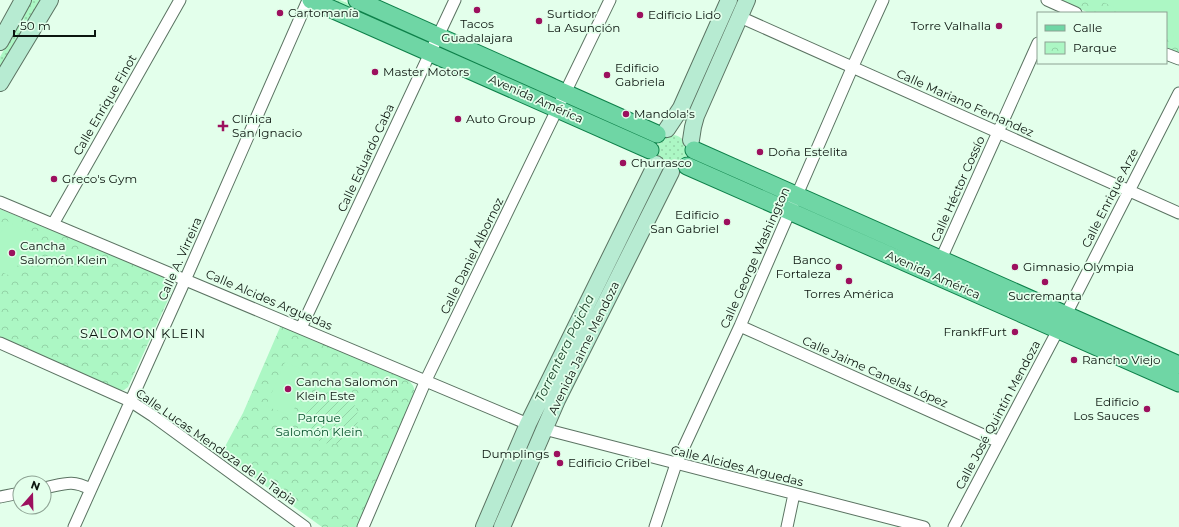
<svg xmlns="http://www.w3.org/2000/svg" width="1179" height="527" font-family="Montserrat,sans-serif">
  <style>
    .grass { fill: url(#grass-dots) }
    .park { fill: url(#park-crowns) }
    .garden { fill: url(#garden-furrows) }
    .pitch { fill: #acf7c4 }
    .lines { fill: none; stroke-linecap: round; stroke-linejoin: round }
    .stream { stroke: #58b87c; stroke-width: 3 }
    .street-casing { stroke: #5b7362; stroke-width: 13 }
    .secondary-casing { stroke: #5b7362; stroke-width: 18 }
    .primary-casing { stroke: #0e814a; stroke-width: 19 }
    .street { stroke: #fff; stroke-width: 11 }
    .secondary { stroke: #b7ebd2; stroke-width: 16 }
    .primary { stroke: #6fd6a5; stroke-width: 17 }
    .poi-dot { fill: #9c105e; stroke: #e3ffeb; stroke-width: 1.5 }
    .labels { text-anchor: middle; stroke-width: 3.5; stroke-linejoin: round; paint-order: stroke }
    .poi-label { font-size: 12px; fill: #0c160f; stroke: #e3ffeb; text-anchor: start }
    .street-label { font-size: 12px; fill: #0c160f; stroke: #e3ffeb }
    .park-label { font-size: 12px; fill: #07542d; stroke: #e3ffeb }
    .neighbourhood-label { font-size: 13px; letter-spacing: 1px; fill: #0c160f; stroke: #e3ffeb }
    .water-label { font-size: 13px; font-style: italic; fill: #1e462d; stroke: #e3ffeb }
  </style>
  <defs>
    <pattern id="grass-dots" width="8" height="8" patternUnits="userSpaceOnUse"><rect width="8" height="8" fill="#acf7c4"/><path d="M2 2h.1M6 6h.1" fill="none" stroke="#93d3a7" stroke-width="1.8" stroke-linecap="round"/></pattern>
    <pattern id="park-crowns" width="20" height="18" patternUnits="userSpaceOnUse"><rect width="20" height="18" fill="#acf7c4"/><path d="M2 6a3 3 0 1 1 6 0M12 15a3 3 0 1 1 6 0" fill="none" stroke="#93d3a7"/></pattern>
    <pattern id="garden-furrows" width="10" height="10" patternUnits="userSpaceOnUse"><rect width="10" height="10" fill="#acf7c4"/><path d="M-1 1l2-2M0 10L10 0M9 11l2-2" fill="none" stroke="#93d3a7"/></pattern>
  </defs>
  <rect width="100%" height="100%" fill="#e3ffeb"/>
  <path class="grass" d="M32,0H44L0,74V57Z
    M329,0H340L426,38L424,42Z
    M445,47L550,94L549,97L443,50Z
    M657 150a15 15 0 1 1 30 0a15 15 0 1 1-30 0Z"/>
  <path class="park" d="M1060,0H1179V53L1166,47V13H1089Z
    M0,209L166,277L172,282L173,289L128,387L124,390H120L0,337Z
    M281,325L408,380C413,385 415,387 414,394L357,527H322L221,454L243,413Z"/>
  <path class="garden" d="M306 418a26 26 0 1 1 52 0a26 26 0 1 1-52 0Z"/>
  <path class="pitch" d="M1102,0H1179V39L1166,32V13H1126L1101,1Z
    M7,221L33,235L12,277L0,271V234Z
    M285,362L310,373L291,416L266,406Z"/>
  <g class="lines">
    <path class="stream" d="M685,119L738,0
      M617,261L657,180"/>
    <defs>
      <path id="street" d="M1047,0L1076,13
        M740,17L1179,213
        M1166,54L1179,59
        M0,202L528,424
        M53,224L180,0
        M941,259L1038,43
        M740,326L999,442
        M301,328L455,0
        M0,343L130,401L153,416L305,527
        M544,429L924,527
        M44,488C64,484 72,479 90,489
        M0,497L20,493
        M74,527L182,287L308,0
        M363,527L426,380L610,0
        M655,527L676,464L740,326L853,66L883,0
        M787,527L794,494
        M954,527L1058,330L1179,93"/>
      <path id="secondary" d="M0,42L23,0
        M0,83L50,0
        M667,129L681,108L729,0
        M691,140L693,127L696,116L747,0
        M484,527L528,424L656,164
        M502,527L557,400L671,172"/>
      <path id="primary" d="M311,0L650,150
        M357,0L657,134
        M694,150L1179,365
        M687,166L1179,383"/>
    </defs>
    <use href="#street" class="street-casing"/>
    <use href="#secondary" class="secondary-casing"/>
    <use href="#primary" class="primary-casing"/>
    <use href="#street" class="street"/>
    <use href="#secondary" class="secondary"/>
    <use href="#primary" class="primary"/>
  </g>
  <g class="poi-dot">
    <circle cx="477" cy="10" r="4"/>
    <circle cx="280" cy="13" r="4"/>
    <circle cx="640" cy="15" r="4"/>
    <circle cx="539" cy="21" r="4"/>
    <circle cx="999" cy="26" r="4"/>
    <circle cx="375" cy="72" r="4"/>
    <circle cx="607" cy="75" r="4"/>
    <circle cx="626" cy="114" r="4"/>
    <circle cx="458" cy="119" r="4"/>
    <path d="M221 120h4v4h4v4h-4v4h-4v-4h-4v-4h4z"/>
    <circle cx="760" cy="152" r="4"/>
    <circle cx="623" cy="163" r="4"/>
    <circle cx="54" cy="179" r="4"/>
    <circle cx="727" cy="222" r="4"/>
    <circle cx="12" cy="253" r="4"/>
    <circle cx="839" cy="267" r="4"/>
    <circle cx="1015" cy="267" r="4"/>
    <circle cx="849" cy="281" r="4"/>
    <circle cx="1045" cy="282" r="4"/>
    <circle cx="1015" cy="332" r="4"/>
    <circle cx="1074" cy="360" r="4"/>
    <circle cx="288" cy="389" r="4"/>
    <circle cx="1147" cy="409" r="4"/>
    <circle cx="557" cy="454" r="4"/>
    <circle cx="560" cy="463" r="4"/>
  </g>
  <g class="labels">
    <g class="poi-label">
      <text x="288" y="17">Cartomanía</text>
      <text x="547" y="18">Surtidor<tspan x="547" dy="14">La Asunción</tspan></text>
      <text x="648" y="19">Edificio Lido</text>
      <text x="477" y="28" text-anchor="middle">Tacos<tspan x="477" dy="14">Guadalajara</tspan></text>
      <text x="991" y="30" text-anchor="end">Torre Valhalla</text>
      <text x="615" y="72">Edificio<tspan x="615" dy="14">Gabriela</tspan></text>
      <text x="383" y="76">Master Motors</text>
      <text x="634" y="118">Mandola's</text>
      <text x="232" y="123">Clínica<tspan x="232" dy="14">San Ignacio</tspan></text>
      <text x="466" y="123">Auto Group</text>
      <text x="768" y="156">Doña Estelita</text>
      <text x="631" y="167">Churrasco</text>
      <text x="62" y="183">Greco's Gym</text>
      <text x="719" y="219" text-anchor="end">Edificio<tspan x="719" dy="14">San Gabriel</tspan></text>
      <text x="20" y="250">Cancha<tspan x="20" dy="14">Salomón Klein</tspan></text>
      <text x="831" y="264" text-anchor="end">Banco<tspan x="831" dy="14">Fortaleza</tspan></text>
      <text x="1023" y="271">Gimnasio Olympia</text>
      <text x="849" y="298" text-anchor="middle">Torres América</text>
      <text x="1045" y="300" text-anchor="middle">Sucremanta</text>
      <text x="1007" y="336" text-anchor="end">FrankfFurt</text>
      <text x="1082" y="364">Rancho Viejo</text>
      <text x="296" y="386">Cancha Salomón<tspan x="296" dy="14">Klein Este</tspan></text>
      <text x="1139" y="406" text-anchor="end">Edificio<tspan x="1139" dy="14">Los Sauces</tspan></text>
      <text x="549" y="458" text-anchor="end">Dumplings</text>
      <text x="568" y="467">Edificio Cribel</text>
    </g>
    <g class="street-label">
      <text transform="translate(536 99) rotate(24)" y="4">Avenida América</text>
      <text transform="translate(965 103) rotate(24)" y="4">Calle Mariano Fernandez</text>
      <text transform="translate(105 105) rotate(-60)" y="4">Calle Enrique Finot</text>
      <text transform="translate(366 158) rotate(-65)" y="4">Calle Eduardo Caba</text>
      <text transform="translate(958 189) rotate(-66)" y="4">Calle Héctor Cossío</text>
      <text transform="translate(1110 198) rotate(-63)" y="4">Calle Enrique Arze</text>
      <text transform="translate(472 256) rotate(-64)" y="4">Calle Daniel Albornoz</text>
      <text transform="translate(755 258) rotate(-66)" y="4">Calle George Washington</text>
      <text transform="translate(180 259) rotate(-66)" y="4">Calle A. Virreira</text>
      <text transform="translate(933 275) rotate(24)" y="4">Avenida América</text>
      <text transform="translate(269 300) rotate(23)" y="4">Calle Alcides Arguedas</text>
      <text transform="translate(584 348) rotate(-64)" y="4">Avenida Jaime Mendoza</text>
      <text transform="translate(875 372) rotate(24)" y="4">Calle Jaime Canelas López</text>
      <text transform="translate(998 415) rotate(-62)" y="4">Calle José Quintín Mendoza</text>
      <text transform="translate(216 447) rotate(35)" y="4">Calle Lucas Mendoza de la Tapia</text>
      <text transform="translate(737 466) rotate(14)" y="4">Calle Alcides Arguedas</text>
    </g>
    <g class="park-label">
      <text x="319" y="422">Parque<tspan x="319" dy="14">Salomón Klein</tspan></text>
    </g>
    <g class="neighbourhood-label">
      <text x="143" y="338">SALOMON KLEIN</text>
    </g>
    <g class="water-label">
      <text transform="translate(564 348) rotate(-64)" y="5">Torrentera Pajcha</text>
    </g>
  </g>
  <rect x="1037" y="12" width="130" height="52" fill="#e3ffeb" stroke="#8da293"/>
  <rect x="1045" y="25" width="20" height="6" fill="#6fd6a5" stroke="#8da293"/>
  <text x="1073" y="32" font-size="12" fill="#0c160f">Calle</text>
  <rect x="1045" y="42" width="20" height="12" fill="url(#park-crowns)" stroke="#8da293"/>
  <text x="1073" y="52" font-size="12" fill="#0c160f">Parque</text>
  <g transform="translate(32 495) rotate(20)"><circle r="19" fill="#e3ffeb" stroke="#8da293"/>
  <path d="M0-3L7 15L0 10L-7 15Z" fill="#9c105e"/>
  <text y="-6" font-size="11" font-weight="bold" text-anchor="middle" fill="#0c160f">N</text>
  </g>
  <path d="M14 30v6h81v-6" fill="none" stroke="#0c160f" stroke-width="2"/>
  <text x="20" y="30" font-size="12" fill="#0c160f" stroke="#e3ffeb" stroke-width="3" paint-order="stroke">50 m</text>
</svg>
